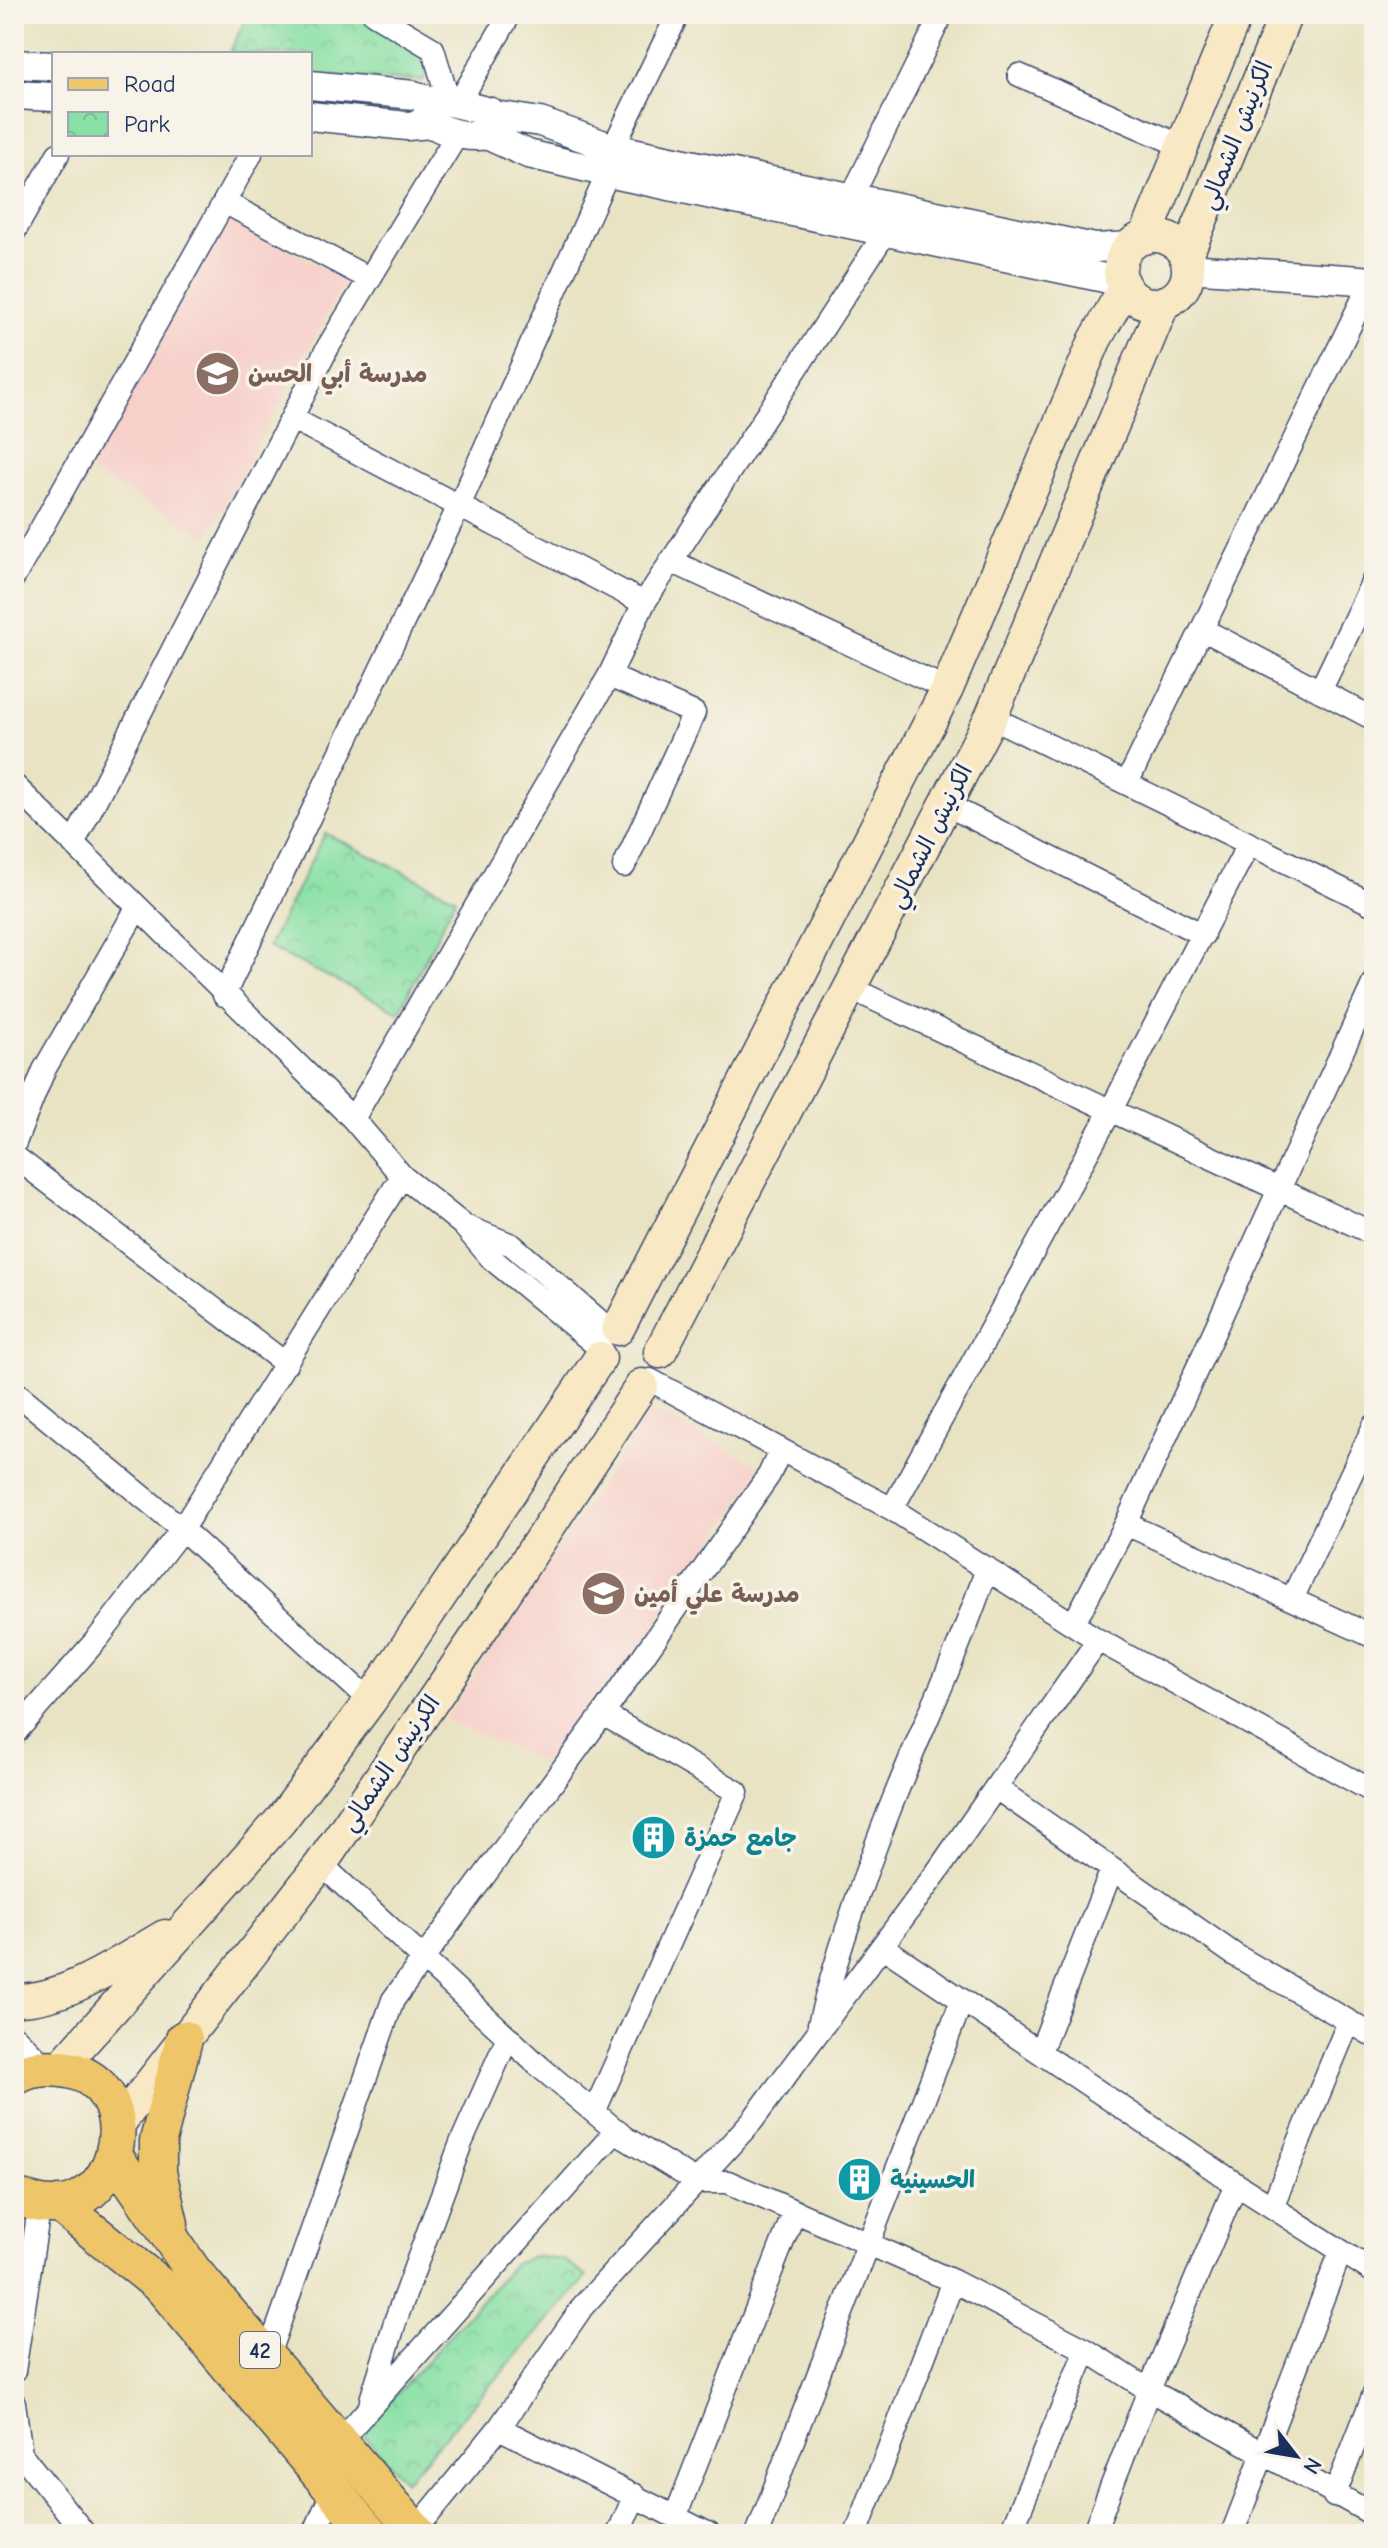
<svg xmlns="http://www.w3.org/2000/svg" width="1388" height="2548" font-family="'Comic Neue','Playpen Sans Arabic',sans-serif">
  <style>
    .built { fill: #f7d0ca }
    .park { fill: url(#park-crowns); stroke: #518882; stroke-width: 2 }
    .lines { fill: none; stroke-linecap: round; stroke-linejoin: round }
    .minor-casing { stroke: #3a4a6d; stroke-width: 25 }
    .tertiary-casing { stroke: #3a4a6d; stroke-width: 31 }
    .secondary-casing { stroke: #3a4a6d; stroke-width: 35 }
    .primary-casing { stroke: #3a4a6d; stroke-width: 39 }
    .minor { stroke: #fff; stroke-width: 22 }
    .tertiary { stroke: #fff; stroke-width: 28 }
    .secondary { stroke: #f8e8c3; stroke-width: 32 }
    .primary { stroke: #eec569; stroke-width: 36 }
    .labels { text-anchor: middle; stroke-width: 7; stroke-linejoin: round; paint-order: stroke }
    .shield { fill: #f7f3e8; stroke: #5d6a87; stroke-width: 2 }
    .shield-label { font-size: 22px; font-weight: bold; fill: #1b2f5e }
    .street-label { font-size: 24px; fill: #1b2f5e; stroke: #f7f3e8 }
    .education-label { font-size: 24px; font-weight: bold; fill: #785e54; stroke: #f7f3e8; text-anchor: start }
    .culture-label { font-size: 24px; font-weight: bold; fill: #0d838f; stroke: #f7f3e8; text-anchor: start }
  </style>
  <defs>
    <pattern id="park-crowns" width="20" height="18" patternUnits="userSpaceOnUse" patternTransform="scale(2)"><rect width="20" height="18" fill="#87e0a5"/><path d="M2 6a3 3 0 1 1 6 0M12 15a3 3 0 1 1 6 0" fill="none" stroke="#74c090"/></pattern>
  </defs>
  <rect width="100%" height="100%" fill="#f7f3e8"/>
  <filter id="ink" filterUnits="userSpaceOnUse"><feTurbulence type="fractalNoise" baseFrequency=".0125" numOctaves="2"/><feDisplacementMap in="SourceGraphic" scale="16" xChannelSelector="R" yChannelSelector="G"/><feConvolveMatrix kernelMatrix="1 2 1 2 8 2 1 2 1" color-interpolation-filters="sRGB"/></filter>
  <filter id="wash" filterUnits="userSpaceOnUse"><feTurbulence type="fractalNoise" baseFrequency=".006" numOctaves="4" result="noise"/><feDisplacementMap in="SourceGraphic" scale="32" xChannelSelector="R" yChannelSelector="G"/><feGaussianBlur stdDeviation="1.8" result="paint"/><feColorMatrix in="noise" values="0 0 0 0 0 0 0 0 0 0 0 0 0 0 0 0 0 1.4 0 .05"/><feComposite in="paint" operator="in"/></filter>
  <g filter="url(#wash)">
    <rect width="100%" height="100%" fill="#e9e3c3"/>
    <path class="built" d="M231,218L346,280L208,536L84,469Z
      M650,1410L764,1468L557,1768L445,1720Z"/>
    <path class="park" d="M248,14H366L432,54L424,81L310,76V54H229Z
      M325,833L456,898L399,1012L268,947Z
      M533,2256L563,2260L587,2277L405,2481L362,2433L514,2264Z"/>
  </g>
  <g filter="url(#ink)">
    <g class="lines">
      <defs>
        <path id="minor" d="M374,14L433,49L449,102
          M1019,75L1182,146
          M458,104L510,14
          M613,148L678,14
          M851,198L942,14
          M224,202L370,279
          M14,232L58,154
          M293,419L644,603
          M671,561L947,689
          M14,577L251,154
          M1202,629L1374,719
          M609,676L694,713L624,866
          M1320,691L1374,579
          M991,717L1374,905
          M1128,781L1374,276
          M14,785L353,1119L402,1176L463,1225L492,1259L601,1349
          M947,805L1203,935
          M73,844L328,347L458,133
          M850,988L1374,1234
          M224,995L459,506L608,173
          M353,1119L609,676L644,603L885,233
          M14,1145L44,1070L137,908
          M14,1156L286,1364
          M467,1227L512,1245L612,1332
          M650,1380L892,1509L1098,1640L1374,1792
          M14,1391L182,1529L370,1701
          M892,1509L1111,1110L1248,845
          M1126,1524L1374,1637
          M1292,1599L1374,1426
          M1074,1623L1126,1524L1374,982
          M14,1734L99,1637L182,1529L402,1176
          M996,1788L1235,1955L1374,2036
          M321,1864L540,2067L625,2138L697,2182H728L953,2281L1086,2350L1149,2390L1374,2515
          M883,1947L1236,2184L1374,2272
          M819,2024C837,1954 861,1884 887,1816C919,1733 959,1653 987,1568
          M1040,2052L1112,1869
          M595,2110L737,1792L603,1714
          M1272,2207L1349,2021
          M267,2358L393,2000L603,1714L769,1475L780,1451
          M14,2371L40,2203
          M371,2400L396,2319L461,2143L508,2037
          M14,2403L21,2454L85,2534
          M499,2428L709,2534
          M339,2442L617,2130
          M1334,2496L1374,2394
          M676,2515L794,2213
          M415,2531L499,2428L583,2306L752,2121L937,1872L1098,1640
          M314,2534L333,2490
          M618,2534L635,2495
          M757,2534L962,2000
          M856,2534L953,2281
          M1010,2534L1086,2350
          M1093,2534L1149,2390L1236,2184
          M1232,2534L1341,2251"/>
        <path id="tertiary" d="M14,64L54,66
          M310,85L414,95L436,102
          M14,95L54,97
          M441,100L491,112L500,122L497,132C477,141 443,134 426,119L429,106Z
          M494,115L540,122L613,148L1095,248L1131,246
          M310,116L407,126L432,124
          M489,136L528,154L608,173L1123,282
          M1188,268L1374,281
          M14,2040L42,2068"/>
        <path id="secondary" d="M1120 270a34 34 0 1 1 68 0a34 34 0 1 1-68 0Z
          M1145,238L1236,14
          M1186,257L1286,14
          M618,1329L947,689L1095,340L1125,287
          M660,1352L991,717L1164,302
          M14,2000C66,2001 121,1961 165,1936
          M59,2069L281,1820L370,1701L600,1358
          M117,2126L321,1864L473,1642L642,1385"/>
        <path id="primary" d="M14,2078C28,2068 45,2067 61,2069C157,2078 120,2247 14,2195
          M115,2157L193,2271L418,2534
          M59,2204L162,2287L370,2534
          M170,2224L158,2172V2141L184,2039"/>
      </defs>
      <use href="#minor" class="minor-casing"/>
      <use href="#tertiary" class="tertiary-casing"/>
      <use href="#secondary" class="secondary-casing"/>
      <use href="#primary" class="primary-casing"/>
      <use href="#minor" class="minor"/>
      <use href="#tertiary" class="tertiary"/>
      <use href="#secondary" class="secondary"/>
      <use href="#primary" class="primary"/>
    </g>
  </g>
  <defs>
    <symbol id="school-disc" viewBox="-11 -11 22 22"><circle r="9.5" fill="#8d6e63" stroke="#f7f3e8"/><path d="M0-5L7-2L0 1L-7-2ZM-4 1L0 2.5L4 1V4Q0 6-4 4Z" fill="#fff"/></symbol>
    <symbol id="building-disc" viewBox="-11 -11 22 22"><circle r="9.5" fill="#0f9aa8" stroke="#f7f3e8"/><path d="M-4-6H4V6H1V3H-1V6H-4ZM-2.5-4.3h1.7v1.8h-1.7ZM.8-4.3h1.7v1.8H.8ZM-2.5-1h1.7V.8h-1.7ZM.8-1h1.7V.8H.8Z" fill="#fff"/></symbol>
  </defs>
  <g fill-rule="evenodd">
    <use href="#school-disc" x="192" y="348" width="51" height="51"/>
    <use href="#school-disc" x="578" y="1568" width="51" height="51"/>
    <use href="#building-disc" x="628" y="1812" width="51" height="51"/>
    <use href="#building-disc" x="834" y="2154" width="51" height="51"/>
  </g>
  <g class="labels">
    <rect class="shield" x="240" y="2332" width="40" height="36" rx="6"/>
    <g class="shield-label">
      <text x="260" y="2358">42</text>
    </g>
    <g class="street-label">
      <text transform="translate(1236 135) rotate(-68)" y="8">الكرنيش الشمالي</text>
      <text transform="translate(930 836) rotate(-63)" y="8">الكرنيش الشمالي</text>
      <text transform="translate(390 1763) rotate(-56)" y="8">الكرنيش الشمالي</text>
    </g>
    <g class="education-label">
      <text x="248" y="382">مدرسة أبي الحسن</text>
      <text x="634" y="1602">مدرسة علي أمين</text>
    </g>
    <g class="culture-label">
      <text x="684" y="1846">جامع حمزة</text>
      <text x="890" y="2188">الحسينية</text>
    </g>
  </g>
  <rect width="1388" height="2548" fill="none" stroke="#f7f3e8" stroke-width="48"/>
  <rect x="52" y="52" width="260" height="104" fill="#f7f3e8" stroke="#9fa5b1" stroke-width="2"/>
  <rect x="68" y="78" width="40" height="12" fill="#eec569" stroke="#9fa5b1" stroke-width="2"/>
  <text x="124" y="92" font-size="24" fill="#1b2f5e">Road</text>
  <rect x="68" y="112" width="40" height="24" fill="url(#park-crowns)" stroke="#9fa5b1" stroke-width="2"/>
  <text x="124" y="132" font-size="24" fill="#1b2f5e">Park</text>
  <g transform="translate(1296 2456) rotate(121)" stroke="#f7f3e8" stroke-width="6" paint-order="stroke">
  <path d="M0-6L14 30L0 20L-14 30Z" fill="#1b2f5e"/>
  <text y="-12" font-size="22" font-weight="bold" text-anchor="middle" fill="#1b2f5e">N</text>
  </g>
</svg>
